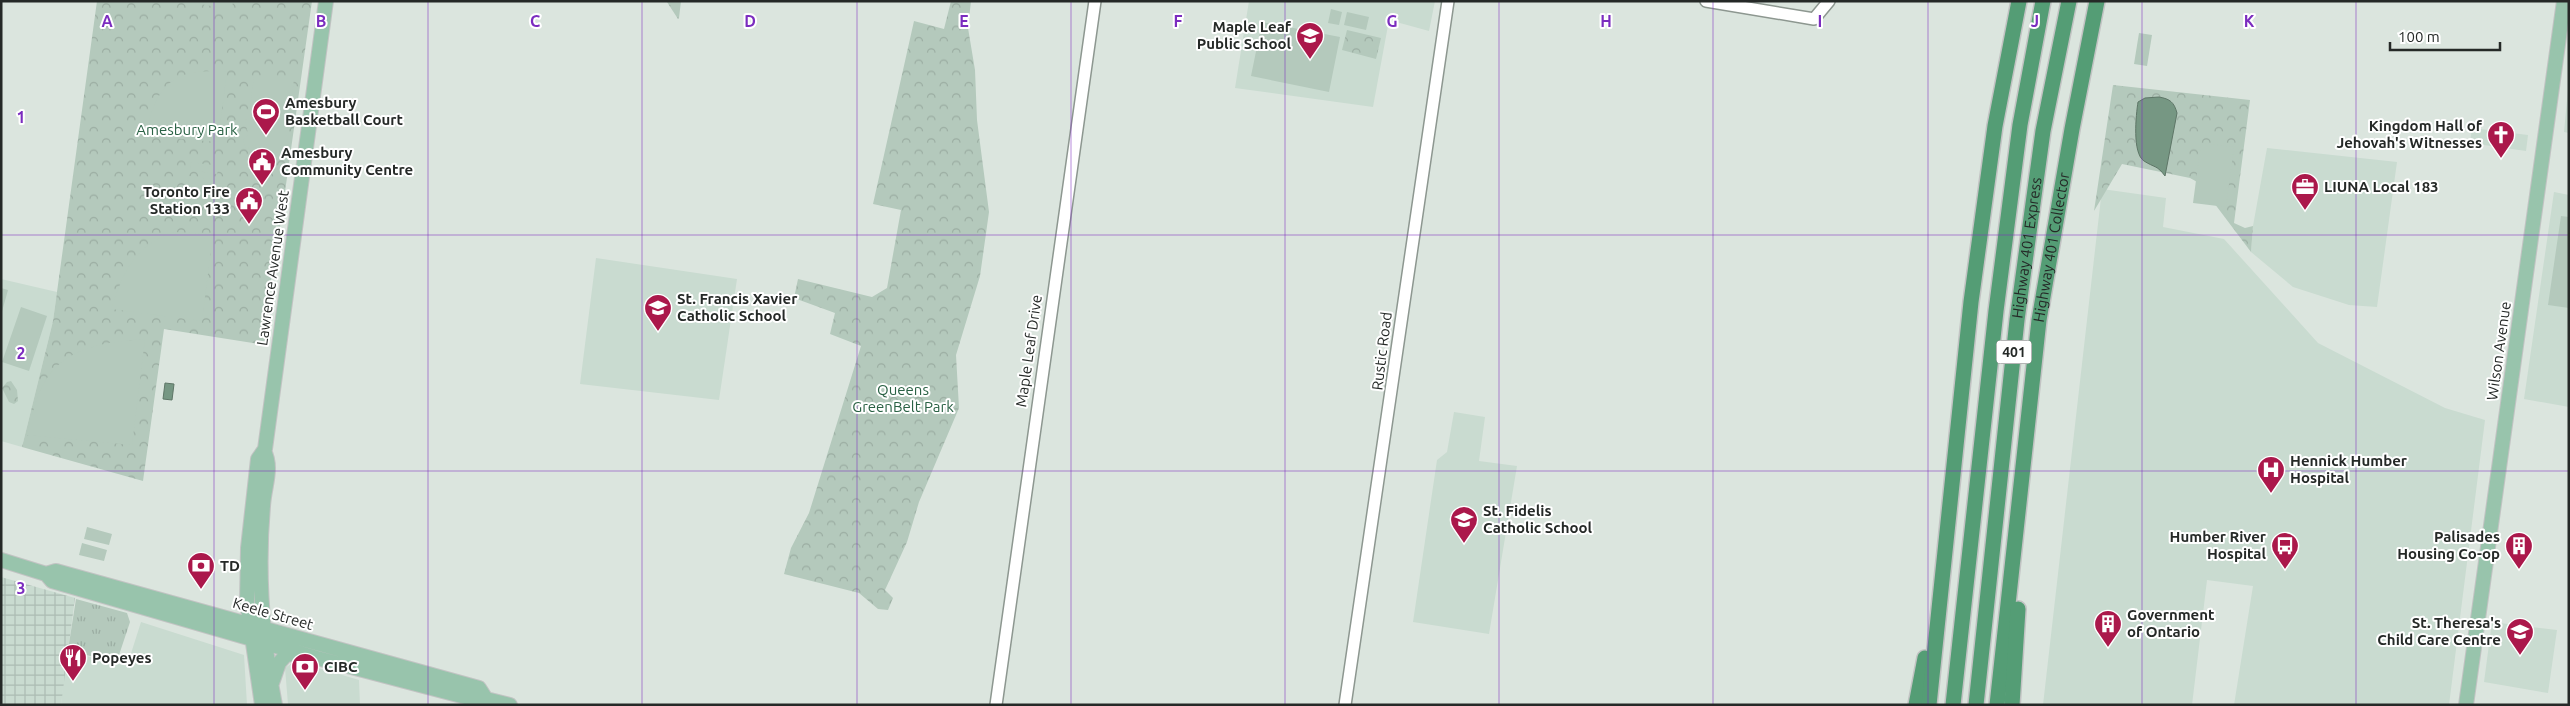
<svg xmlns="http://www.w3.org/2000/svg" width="2570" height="706" font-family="Ubuntu,sans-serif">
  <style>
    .built { fill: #c9dbd0 }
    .industrial { fill: url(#industrial-grid) }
    .grass { fill: url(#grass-tufts) }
    .park { fill: url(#park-crowns) }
    .pitch { fill: #b4c9bc }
    .water { fill: #769783; stroke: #5e7667 }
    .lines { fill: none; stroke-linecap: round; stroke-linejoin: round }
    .minor-casing { stroke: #8d9790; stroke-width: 14 }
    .major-casing { stroke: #c2c3c3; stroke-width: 16 }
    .highway-casing { stroke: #c2c3c3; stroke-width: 18 }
    .minor { stroke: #fff; stroke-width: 11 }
    .major { stroke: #98c4ac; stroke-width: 14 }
    .highway { stroke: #549d75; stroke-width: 15 }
    .grid { fill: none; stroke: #7b2cbf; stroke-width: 1; stroke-opacity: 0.55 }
    .labels { text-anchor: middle; stroke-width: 4; stroke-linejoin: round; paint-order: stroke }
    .shield { fill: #fff; stroke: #666968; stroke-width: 1 }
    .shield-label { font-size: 14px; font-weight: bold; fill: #252927 }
    .poi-label { font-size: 15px; font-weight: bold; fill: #252927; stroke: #fff; text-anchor: start }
    .park-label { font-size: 15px; fill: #296144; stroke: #fff }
    .street-label { font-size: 15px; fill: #252927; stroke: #fff }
    .grid-label { font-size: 16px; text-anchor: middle; font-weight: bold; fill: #7b2cbf; stroke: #fff; stroke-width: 4; stroke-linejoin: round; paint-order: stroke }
  </style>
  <defs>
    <pattern id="industrial-grid" width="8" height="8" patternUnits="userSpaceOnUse" patternTransform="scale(1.25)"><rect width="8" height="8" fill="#c9dbd0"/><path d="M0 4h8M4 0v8" fill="none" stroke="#acbcb3"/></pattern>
    <pattern id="grass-tufts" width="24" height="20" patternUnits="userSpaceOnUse" patternTransform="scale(1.25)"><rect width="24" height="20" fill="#b4c9bc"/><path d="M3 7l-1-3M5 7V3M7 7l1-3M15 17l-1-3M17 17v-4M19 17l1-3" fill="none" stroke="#9bada2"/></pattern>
    <pattern id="park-crowns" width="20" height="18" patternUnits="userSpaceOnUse" patternTransform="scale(1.25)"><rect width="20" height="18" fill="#b4c9bc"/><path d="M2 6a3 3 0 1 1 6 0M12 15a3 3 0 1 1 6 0" fill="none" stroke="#9bada2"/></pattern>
  </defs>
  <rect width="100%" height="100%" fill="#dbe5de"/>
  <path class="built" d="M1249,1H1435L1429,31L1389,20L1373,107L1235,88Z
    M2569,79V133L2564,132Z
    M2472,128L2528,135L2526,151L2470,143Z
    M2267,148L2397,162L2377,307L2349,305L2293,287L2251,252L2253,226Z
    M2102,189L2166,198L2163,227L2224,239L2318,343L2445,408L2485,420L2449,705H2234L2253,586L2207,580L2192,705H2043Z
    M2554,192L2569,195V407L2524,399Z
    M596,258L737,279L719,400L580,384Z
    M1,279L57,292L53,321L22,447L1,441Z
    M1454,412L1485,417L1479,461L1517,466L1489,634L1413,622L1437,460L1447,452Z
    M141,622L244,655L247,705H61L66,651L127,666Z
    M2492,622L2557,630L2548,693L2484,682Z
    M295,661L359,680L360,705L288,704L285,668Z"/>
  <path class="industrial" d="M1,577L75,598L61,705H1Z"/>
  <path class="grass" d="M681,1L679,18L678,19L667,2Z
    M76,599L127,613L130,622L115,667L116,663L68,650Z"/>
  <path class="park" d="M97,1H312L280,227L276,226L265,345L164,329L143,481L22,447L53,321Z
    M951,1H971L968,28L975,70L977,120L989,212L980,276L956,355L959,408L919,502L907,542L885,590L893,598L888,610L878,609L859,593L784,574L791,548L809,513L861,346L830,334L835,313L794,298L798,279L872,297L887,288L901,210L873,204L914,21L944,29Z
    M1347,30L1381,38L1376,59L1342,50Z
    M2113,85L2250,100L2234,223L2245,228L2253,226L2251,252L2199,183L2190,178L2122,164L2094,211Z
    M11,381L17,390L18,401L14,404L9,402L2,388L7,382Z"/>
  <path class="pitch" d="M184,1H233L232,10Z
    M1331,9L1342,12L1339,25L1328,23Z
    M1347,12L1369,17L1366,30L1344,25Z
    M1262,22L1340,37L1329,92L1251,76Z
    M2139,33L2152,35L2147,66L2134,64Z
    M227,71L218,142L146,136C151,111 158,82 187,74C199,70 215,72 227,71Z
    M254,75L294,79L290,112L270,110L289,115V126L285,128L288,140L286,149L270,155L258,153L255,145L246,149L243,141L248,134L245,121L247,118H254L258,123L259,111L261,110L250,108Z
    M2201,143L2234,147L2226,207L2193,203Z
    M191,162L219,166L217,174L190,170Z
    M189,176L217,180L215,188L188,184Z
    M2561,216L2569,217V308L2548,305Z
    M172,232L213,234L202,321L111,309C124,271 133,248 172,232Z
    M1,288L8,290L1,315Z
    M21,307L47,316L29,371L2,362Z
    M145,339L132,445L26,435C32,419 35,398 44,383C65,346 107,342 145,339Z
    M87,527L112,534L109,545L84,539Z
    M82,543L107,550L104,561L79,555Z"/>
  <path class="water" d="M2159,97C2170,99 2174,102 2177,113L2165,176C2157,165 2155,168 2144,161C2132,153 2136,115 2138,102L2145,98Z
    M165,383L174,384L172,400L163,399Z"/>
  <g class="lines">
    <defs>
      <path id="minor" d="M1706,1L1814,19L1829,1
        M996,705L1095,1
        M1345,705L1448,1"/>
      <path id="major" d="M264,451C273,468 264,487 263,506C257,574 262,638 275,705
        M1,560L46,574L56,571L479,688L486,699
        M46,574L52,581L317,658L477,700L486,699L510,705
        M272,683L279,663L286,655L300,653
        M262,705L247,602L248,548L258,459L265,449L326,1
        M2466,705L2564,1"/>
      <g id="highway">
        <path d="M1916,705L1925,658"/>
        <path d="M1929,705L1971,302L1995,126L2019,1"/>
        <path d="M1953,705L1996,311L2020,125L2043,1"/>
        <path id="s1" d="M1976,705L2017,320L2043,131L2069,1"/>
        <path id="s2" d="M1997,705L2039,320L2072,129L2097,1"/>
        <path d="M2012,705L2018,609"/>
      </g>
    </defs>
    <use href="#minor" class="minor-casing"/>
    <use href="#major" class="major-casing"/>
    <use href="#highway" class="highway-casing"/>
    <use href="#minor" class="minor"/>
    <use href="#major" class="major"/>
    <use href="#highway" class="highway"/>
  </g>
  <path class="grid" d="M214,1V705M428,1V705M642,1V705M857,1V705M1071,1V705M1285,1V705M1499,1V705M1713,1V705M1928,1V705M2142,1V705M2356,1V705M1,235H2569M1,471H2569"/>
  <defs>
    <symbol id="school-pin" viewBox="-11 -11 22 30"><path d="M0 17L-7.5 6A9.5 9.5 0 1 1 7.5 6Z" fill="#ab184b" stroke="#fff"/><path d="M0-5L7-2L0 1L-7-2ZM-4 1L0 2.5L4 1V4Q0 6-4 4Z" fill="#fff"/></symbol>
    <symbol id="stadium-pin" viewBox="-11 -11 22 30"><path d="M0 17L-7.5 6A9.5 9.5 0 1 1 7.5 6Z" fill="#ab184b" stroke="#fff"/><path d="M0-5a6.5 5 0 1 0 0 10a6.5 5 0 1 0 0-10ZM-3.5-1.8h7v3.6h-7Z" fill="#fff"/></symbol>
    <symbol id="church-pin" viewBox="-11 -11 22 30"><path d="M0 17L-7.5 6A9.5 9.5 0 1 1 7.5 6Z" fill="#ab184b" stroke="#fff"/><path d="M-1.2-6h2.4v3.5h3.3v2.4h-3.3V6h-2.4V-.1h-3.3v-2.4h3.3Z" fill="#fff"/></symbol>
    <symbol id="civic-pin" viewBox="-11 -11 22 30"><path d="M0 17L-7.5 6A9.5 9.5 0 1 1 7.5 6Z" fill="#ab184b" stroke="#fff"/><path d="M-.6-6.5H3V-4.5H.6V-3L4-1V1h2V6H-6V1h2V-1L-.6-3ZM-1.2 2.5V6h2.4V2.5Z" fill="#fff"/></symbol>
    <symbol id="office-pin" viewBox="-11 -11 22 30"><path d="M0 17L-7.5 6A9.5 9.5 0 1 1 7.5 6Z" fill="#ab184b" stroke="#fff"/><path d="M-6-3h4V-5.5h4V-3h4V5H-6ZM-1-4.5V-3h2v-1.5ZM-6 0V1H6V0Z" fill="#fff"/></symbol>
    <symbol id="hospital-pin" viewBox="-11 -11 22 30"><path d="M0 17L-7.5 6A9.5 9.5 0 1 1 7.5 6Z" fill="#ab184b" stroke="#fff"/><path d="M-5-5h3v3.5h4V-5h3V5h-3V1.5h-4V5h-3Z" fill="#fff"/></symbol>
    <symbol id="bus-pin" viewBox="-11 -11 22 30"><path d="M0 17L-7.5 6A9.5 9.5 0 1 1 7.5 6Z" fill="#ab184b" stroke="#fff"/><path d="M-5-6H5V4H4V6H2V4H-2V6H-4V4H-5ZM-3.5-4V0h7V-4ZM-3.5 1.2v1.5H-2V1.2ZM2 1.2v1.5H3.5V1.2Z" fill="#fff"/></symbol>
    <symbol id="building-pin" viewBox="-11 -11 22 30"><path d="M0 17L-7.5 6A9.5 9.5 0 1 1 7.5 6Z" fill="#ab184b" stroke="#fff"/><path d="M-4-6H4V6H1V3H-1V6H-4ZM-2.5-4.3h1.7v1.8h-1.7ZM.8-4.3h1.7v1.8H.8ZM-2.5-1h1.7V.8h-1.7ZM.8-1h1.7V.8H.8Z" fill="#fff"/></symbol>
    <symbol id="bank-pin" viewBox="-11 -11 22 30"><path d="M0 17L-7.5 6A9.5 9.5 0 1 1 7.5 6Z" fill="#ab184b" stroke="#fff"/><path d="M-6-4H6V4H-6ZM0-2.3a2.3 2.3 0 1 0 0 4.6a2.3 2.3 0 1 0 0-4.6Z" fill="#fff"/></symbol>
    <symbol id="restaurant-pin" viewBox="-11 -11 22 30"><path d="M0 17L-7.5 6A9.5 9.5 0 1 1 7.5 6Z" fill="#ab184b" stroke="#fff"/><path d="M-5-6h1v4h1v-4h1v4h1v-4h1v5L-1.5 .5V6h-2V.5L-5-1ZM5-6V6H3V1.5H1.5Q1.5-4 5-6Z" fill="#fff"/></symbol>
  </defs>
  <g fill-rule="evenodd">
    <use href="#school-pin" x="1294" y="20" width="32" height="43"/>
    <use href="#stadium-pin" x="250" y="96" width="32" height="43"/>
    <use href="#church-pin" x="2485" y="119" width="32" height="43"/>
    <use href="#civic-pin" x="246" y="146" width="32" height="43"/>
    <use href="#office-pin" x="2289" y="171" width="32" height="43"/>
    <use href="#civic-pin" x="233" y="185" width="32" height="43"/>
    <use href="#school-pin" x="642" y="292" width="32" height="43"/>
    <use href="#hospital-pin" x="2255" y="454" width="32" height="43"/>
    <use href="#school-pin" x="1448" y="504" width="32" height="43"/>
    <use href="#bus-pin" x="2269" y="530" width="32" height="43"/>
    <use href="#building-pin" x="2503" y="530" width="32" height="43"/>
    <use href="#bank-pin" x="185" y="550" width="32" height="43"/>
    <use href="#building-pin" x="2092" y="608" width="32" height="43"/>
    <use href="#school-pin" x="2504" y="616" width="32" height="43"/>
    <use href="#restaurant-pin" x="57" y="642" width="32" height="43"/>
    <use href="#bank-pin" x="289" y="651" width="32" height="43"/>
  </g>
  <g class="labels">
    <rect class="shield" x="1996.5" y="340.5" width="35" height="23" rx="4"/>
    <g class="shield-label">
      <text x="2014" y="357">401</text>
    </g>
    <g class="poi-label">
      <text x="1291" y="32" text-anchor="end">Maple Leaf<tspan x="1291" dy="17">Public School</tspan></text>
      <text x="285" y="108">Amesbury<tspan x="285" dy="17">Basketball Court</tspan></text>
      <text x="2482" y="131" text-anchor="end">Kingdom Hall of<tspan x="2482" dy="17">Jehovah's Witnesses</tspan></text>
      <text x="281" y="158">Amesbury<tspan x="281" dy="17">Community Centre</tspan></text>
      <text x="2324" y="192">LIUNA Local 183</text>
      <text x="230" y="197" text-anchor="end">Toronto Fire<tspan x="230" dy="17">Station 133</tspan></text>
      <text x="677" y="304">St. Francis Xavier<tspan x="677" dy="17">Catholic School</tspan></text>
      <text x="2290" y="466">Hennick Humber<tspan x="2290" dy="17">Hospital</tspan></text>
      <text x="1483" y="516">St. Fidelis<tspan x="1483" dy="17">Catholic School</tspan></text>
      <text x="2266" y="542" text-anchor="end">Humber River<tspan x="2266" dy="17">Hospital</tspan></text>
      <text x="2500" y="542" text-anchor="end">Palisades<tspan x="2500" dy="17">Housing Co-op</tspan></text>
      <text x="220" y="571">TD</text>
      <text x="2127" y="620">Government<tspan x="2127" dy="17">of Ontario</tspan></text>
      <text x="2501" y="628" text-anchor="end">St. Theresa's<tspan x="2501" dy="17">Child Care Centre</tspan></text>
      <text x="92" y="663">Popeyes</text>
      <text x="324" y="672">CIBC</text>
    </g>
    <g class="park-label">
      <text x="187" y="135">Amesbury Park</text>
      <text x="903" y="395">Queens<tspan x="903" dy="17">GreenBelt Park</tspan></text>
    </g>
    <g class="street-label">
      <text dy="5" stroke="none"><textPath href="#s1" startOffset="460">Highway 401 Express</textPath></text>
      <text dy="5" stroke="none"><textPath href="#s2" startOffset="461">Highway 401 Collector</textPath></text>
      <text transform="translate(273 268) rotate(-82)" y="5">Lawrence Avenue West</text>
      <text transform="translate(1029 351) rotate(-82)" y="5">Maple Leaf Drive</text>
      <text transform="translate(1382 351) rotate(-83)" y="5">Rustic Road</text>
      <text transform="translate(2499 351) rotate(-82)" y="5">Wilson Avenue</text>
      <text transform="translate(273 614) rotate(16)" y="5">Keele Street</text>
    </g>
  </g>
  <g class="grid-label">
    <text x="107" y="27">A</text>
    <text x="321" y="27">B</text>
    <text x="535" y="27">C</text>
    <text x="750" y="27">D</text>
    <text x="964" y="27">E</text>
    <text x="1178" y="27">F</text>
    <text x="1392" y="27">G</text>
    <text x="1606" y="27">H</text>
    <text x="1820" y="27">I</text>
    <text x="2035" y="27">J</text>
    <text x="2249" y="27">K</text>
    <text x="21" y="123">1</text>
    <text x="21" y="359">2</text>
    <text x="21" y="594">3</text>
  </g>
  <rect width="2570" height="706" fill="none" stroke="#252927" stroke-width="5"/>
  <path d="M2390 42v8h110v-8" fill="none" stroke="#252927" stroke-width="2.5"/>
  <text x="2398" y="42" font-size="15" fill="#252927" stroke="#ffffff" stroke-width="4" paint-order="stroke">100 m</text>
</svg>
